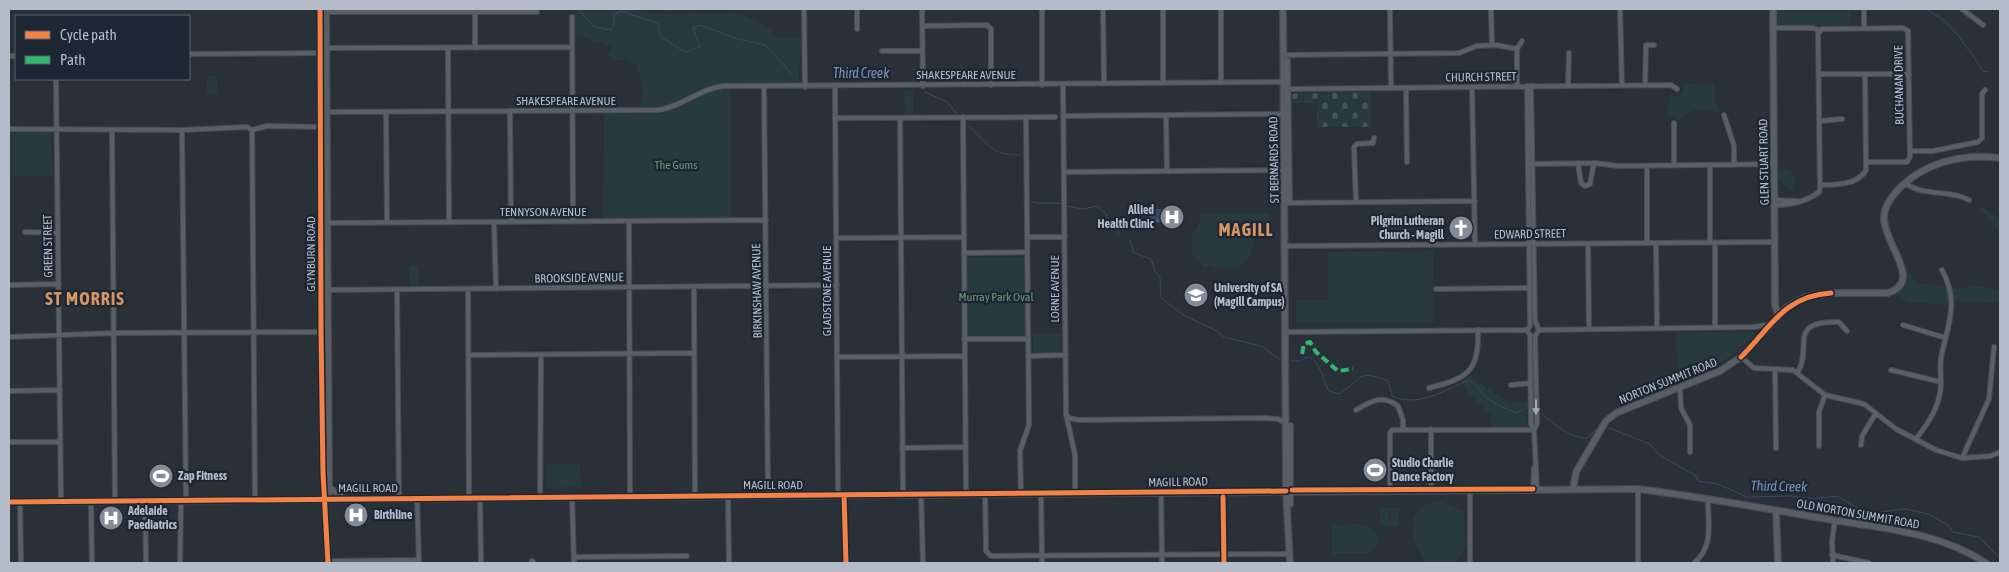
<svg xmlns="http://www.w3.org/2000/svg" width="2009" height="572" font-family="'Asap Condensed',sans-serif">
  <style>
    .green { fill: #273a3e }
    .cemetery { fill: url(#cemetery-stones) }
    .water { fill: url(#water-waves) }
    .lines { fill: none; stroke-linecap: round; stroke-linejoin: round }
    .stream { stroke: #384963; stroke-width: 1 }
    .street-casing { stroke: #484c53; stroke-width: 6 }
    .secondary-casing { stroke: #484c53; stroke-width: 8 }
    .street { stroke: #5a5e66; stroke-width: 4 }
    .secondary { stroke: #595d64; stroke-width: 5.5 }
    .quiet { stroke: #33b770; stroke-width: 4; stroke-dasharray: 8 4; stroke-linecap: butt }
    .cycleway-casing { stroke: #1d2633; stroke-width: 8 }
    .cycleway { stroke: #f48246; stroke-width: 5 }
    .oneway { fill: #a2a9b5 }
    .labels { text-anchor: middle; stroke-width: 4.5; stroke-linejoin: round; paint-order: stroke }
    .street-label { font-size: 12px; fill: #b4bcc9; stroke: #1d2633 }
    .park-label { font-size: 12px; fill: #6b9a76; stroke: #1d2633 }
    .poi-label { font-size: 12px; font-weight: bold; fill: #b4bcc9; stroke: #1d2633; text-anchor: start }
    .water-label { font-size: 14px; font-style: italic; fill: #7c92b1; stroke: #1d2633 }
    .district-label { font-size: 18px; font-weight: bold; letter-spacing: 1px; fill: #d59563; stroke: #1d2633 }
  </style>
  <defs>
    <pattern id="cemetery-stones" width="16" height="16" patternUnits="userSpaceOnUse" patternTransform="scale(1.25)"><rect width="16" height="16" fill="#273a3e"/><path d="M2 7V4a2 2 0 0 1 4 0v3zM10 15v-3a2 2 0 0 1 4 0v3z" fill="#445559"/></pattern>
    <pattern id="water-waves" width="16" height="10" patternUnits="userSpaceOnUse" patternTransform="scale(1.25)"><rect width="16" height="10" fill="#384963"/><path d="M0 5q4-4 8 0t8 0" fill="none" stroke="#526178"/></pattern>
  </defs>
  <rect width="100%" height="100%" fill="#2a3038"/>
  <path class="green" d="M575,9H622L677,15L714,12L741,14L767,26L777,37H802L798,87L723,86L658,110L639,106L643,92L637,65L627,60H614L606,54L612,47L575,35Z
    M1775,9H1851V25H1777L1775,22Z
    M207,76H217V94H207Z
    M1714,83V102L1722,109L1718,114C1703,105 1691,110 1678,120L1675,116L1668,115L1669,91L1673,96L1678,97L1683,92L1682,86L1685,84Z
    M730,88L731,219L603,220L604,113C628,113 654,116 677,108C696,101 708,88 730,88Z
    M915,90L913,99L914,116H905L904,91Z
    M51,131L53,176H9V132Z
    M1779,169L1790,170L1795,179L1793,192L1779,180Z
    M1982,206L2000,219V232L1980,208Z
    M1270,213L1269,238H1255L1249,258L1238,268L1219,269L1208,265L1205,268L1192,254L1191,236L1198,227L1201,214Z
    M1433,251L1434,322L1296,323V300H1328V252Z
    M966,257H1026L1025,337L965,338Z
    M1905,264L1916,283L1947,286L1949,305L1907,302L1898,294C1911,278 1902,278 1905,264Z
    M409,266H418V285H409Z
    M1982,286L2000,292V303L1954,301L1952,289Z
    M1754,332L1755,335L1715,368L1677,384L1676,333Z
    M1033,334H1061V352H1033Z
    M1470,376L1509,403L1528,402L1527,429L1491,428V415L1467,392L1461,381Z
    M547,464H580L581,487L547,488Z
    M1441,502L1464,511L1466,547L1455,563H1425C1416,547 1402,518 1425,505C1429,503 1437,503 1441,502Z
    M1380,508H1389V526H1380Z
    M1390,508H1399V526H1390Z
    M1332,525C1354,525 1368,518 1381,540L1369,553L1332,554Z"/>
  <path class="cemetery" d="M1370,92V127H1317V103H1292V95L1296,93Z"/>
  <path class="water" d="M1149,209H1164V223H1149Z"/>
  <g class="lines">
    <path class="stream" d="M578,9L593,26L610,30L614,25V16L620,11L658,23L660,36L685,52L700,47L693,28L700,25L738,39L765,45L793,75
      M1926,9C1932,14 1937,15 1943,20C1953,26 1976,60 1983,71L1989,72
      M813,83H836
      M925,92L947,102L957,114
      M969,126C989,144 990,155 1019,155
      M1032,202C1043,205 1052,201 1062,204
      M1067,206L1083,209L1097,206L1106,214L1108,221L1114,225L1119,234
      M1130,240L1134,253L1151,259L1155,271L1160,278L1161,298L1185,316L1215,330L1224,337L1261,346L1282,361
      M1291,361H1299L1308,357C1322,362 1322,380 1329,391L1339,394C1364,379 1355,368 1388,381L1392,396C1416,408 1446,390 1469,380C1478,385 1480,392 1487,398C1496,405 1507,409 1517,413L1524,409
      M1541,413C1552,423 1572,439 1588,438L1600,426
      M1606,427L1650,444L1658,454L1696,476L1698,481L1718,484L1747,497L1791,496L1812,499L1837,496L1861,510L1872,513L1905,509L1928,514L1949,526L1953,532L1979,537L2000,558"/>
    <defs>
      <path id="street" d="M475,9V48
        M804,9L805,87
        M922,9L923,86
        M1042,9V85
        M1103,9L1104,84
        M1163,9V83
        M1221,9V83
        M1390,9L1391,88
        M1491,9L1492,45
        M1620,9L1622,85
        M1864,9V28
        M1962,9L1983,25
        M324,12H537
        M572,17L573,221
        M923,26L987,25L991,29V85
        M1773,28H1813L1819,30
        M857,29V9
        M324,48L572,47
        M448,48L449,222
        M1517,49L1522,41
        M882,51H922
        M189,54L321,53
        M1283,55L1459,53L1477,46L1496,45L1517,49V86
        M9,56H16
        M1819,74H1909
        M56,79L61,502
        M1063,85L1066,414L1075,455V493
        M1645,85L1646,45H1654
        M764,86L768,495
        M835,86L838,495
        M1527,86L1530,326L1527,330L1530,335L1531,424L1534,430L1537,489
        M1531,86L1535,321L1539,330L1535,336L1537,424L1534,430
        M1568,86L1569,53
        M1472,87L1475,245
        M1406,88L1407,162
        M1286,89L1671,85L1677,89
        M510,111L511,222
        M325,112L658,110C682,107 699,89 723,86L1286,82
        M386,112L387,223
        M1724,115L1734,146V165
        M1064,116L1284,114
        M1166,116L1167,171
        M963,117L966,494
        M835,118L1055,117
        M900,118L903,494
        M1820,121L1842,119
        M9,129L182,130L247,127L252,130L267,126L326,127
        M112,130L115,502
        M182,130L186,501
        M252,130L255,499
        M1910,151H1933L1978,142L1982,138V94L1985,90
        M1578,163L1581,183L1585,186L1590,184L1594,163
        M1532,164L1594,163L1619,166L1774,164
        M1674,165V123
        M1710,165V243
        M1647,166V243
        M1064,172L1286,170
        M1905,183C1924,197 1949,189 1969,200
        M1821,185C1835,185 1858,185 1866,170L1865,74
        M1775,200L1798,201
        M1356,202L1354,147L1357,144L1373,143L1374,138
        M1285,203L1475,201
        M1775,205C1791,205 1806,202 1819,192L1820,188L1818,34L1822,29L1903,28L1908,31L1910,157L1907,162H1866
        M629,221L630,496
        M494,222L496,289
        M321,223L766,220
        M25,232L58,233
        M1027,237H1065
        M836,238L964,237
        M1656,243L1657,328
        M1715,243V327
        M1588,244L1589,329
        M1285,246L1775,242
        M964,253L1027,252
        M9,285L59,284
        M694,287L695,496
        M468,289L469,498
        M1436,289L1529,288
        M321,290L837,285
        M397,290L399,498
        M1903,325L1946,338
        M1539,330L1754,327L1771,324
        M1286,332L1527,330
        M9,337L114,333L323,332
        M964,339H1028
        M468,355L694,353
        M1028,356L1066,355
        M837,357L964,356
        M1741,357L1754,368L1793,370L1825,395L1864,404L1896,429L1936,450L1962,458L1991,456L2000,452
        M1775,369L1776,448
        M1891,370L1941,382
        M1798,372C1813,346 1786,321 1839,322L1847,331
        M1511,385L1531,383
        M1429,388C1467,378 1479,373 1478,330
        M1680,388L1681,408L1690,425V452
        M9,391L60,390
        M1356,410C1371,401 1383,394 1398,406L1403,420V429
        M1066,414L1069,418L1079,420L1264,418L1278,419L1286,423
        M1431,429V490
        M1916,439C1929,422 1940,407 1941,384C1941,374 1939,363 1942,353C1949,322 1959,301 1942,270
        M9,442H60
        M1861,445L1862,436L1876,413
        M1819,446V412L1825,395
        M902,448L965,447
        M1962,458L1989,399L1994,347
        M1470,489V563
        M1533,489L1534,468
        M1638,489V563
        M1390,490V433L1392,430H1534
        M1223,491L1224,563
        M1161,492L1162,563
        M985,493L986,551L991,556L1290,554
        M1021,493L1020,451L1029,425L1026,117
        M1041,493L1042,563
        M921,494L923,563
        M844,495L846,563
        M728,496L729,563
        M540,497L541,356
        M572,497L574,563
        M417,498L419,563
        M480,498L481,563
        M20,502L21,563
        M91,502L92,563
        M145,502L146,563
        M1832,555L1869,563
        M574,557L687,556
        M328,561L419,560
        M532,561L534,563
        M180,563L181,501
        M1694,563C1714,547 1708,523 1708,500
        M1833,563L1832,541L1835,520"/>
      <path id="secondary" d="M320,9L321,332L323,473L328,563
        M326,9L329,493L326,499
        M1283,9L1286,491L1290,563
        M1773,9L1775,305L1778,315
        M1287,61L1289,201
        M1290,426V504
        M328,487L345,498
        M1573,489L1576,472L1606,421L1616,413L1720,371L1741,357L1787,307L1805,297L1831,293H1888C1897,290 1904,284 1903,274C1900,255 1886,239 1884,220C1883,209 1889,200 1896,192C1922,163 1961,153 2000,158
        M9,502L1638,489C1701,497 1764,508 1826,519C1881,528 1939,532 1986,563
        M1776,510L1778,563"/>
    </defs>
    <use href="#street" class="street-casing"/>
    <use href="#secondary" class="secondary-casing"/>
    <use href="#street" class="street"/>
    <use href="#secondary" class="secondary"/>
    <path class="quiet" d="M1302,354L1304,344L1310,342L1316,352L1338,371L1353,369"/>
    <defs>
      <path id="cycleway" d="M320,9L321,332L323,473L328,563
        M1741,357C1771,327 1784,296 1831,293
        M1292,490L1533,489
        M844,495L846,563
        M1223,497L1224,563
        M9,502L1286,491"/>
    </defs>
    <use href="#cycleway" class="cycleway-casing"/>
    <use href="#cycleway" class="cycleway"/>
  </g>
  <defs><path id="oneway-solid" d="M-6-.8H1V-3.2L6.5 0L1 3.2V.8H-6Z" transform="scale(1.25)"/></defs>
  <use class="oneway" href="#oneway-solid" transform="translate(1536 407) rotate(90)"/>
  <defs>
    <symbol id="hospital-disc" viewBox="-11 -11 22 22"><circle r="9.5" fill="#848b96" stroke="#1d2633"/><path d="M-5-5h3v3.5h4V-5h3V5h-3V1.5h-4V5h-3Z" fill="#fff"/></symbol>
    <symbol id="church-disc" viewBox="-11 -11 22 22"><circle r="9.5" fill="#848b96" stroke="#1d2633"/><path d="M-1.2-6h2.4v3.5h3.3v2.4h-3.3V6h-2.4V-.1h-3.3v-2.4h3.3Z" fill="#fff"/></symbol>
    <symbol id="university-disc" viewBox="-11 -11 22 22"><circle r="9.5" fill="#848b96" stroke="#1d2633"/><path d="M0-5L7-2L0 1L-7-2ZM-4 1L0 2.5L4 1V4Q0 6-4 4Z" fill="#fff"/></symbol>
    <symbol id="stadium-disc" viewBox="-11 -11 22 22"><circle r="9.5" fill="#848b96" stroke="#1d2633"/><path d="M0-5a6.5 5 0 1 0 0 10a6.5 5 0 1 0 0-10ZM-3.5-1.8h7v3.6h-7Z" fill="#fff"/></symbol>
  </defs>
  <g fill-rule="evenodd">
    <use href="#hospital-disc" x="1158" y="203" width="28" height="28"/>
    <use href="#church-disc" x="1447" y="214" width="28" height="28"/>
    <use href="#university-disc" x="1182" y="281" width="28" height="28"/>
    <use href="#stadium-disc" x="1361" y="456" width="28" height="28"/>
    <use href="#stadium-disc" x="147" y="462" width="28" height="28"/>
    <use href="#hospital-disc" x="342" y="501" width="28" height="28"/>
    <use href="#hospital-disc" x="97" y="504" width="28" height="28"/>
  </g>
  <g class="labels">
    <g class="street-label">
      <text x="966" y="79">SHAKESPEARE AVENUE</text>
      <text transform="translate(1481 77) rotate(-1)" y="4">CHURCH STREET</text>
      <text transform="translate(1899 85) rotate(-91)" y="4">BUCHANAN DRIVE</text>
      <text x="566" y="105">SHAKESPEARE AVENUE</text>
      <text transform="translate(1274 160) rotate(-91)" y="4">ST BERNARDS ROAD</text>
      <text transform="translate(1764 162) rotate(-91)" y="4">GLEN STUART ROAD</text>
      <text x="543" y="216">TENNYSON AVENUE</text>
      <text transform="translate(1530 234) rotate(-1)" y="4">EDWARD STREET</text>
      <text transform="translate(48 246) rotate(-91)" y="4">GREEN STREET</text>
      <text transform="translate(311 254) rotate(-90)" y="4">GLYNBURN ROAD</text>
      <text transform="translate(579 278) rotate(-1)" y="4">BROOKSIDE AVENUE</text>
      <text transform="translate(1055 289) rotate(-90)" y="4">LORNE AVENUE</text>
      <text transform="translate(757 291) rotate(-91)" y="4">BIRKINSHAW AVENUE</text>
      <text transform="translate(827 291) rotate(-90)" y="4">GLADSTONE AVENUE</text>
      <text transform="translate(1668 381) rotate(-22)" y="4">NORTON SUMMIT ROAD</text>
      <text transform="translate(1178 482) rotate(-1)" y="4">MAGILL ROAD</text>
      <text x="773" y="489">MAGILL ROAD</text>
      <text x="368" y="492">MAGILL ROAD</text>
      <text transform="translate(1858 514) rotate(10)" y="4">OLD NORTON SUMMIT ROAD</text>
    </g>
    <g class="park-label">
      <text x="676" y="169">The Gums</text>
      <text x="996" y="301">Murray Park Oval</text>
    </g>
    <g class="poi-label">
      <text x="1154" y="214" text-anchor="end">Allied<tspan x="1154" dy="14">Health Clinic</tspan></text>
      <text x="1444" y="225" text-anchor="end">Pilgrim Lutheran<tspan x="1444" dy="14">Church - Magill</tspan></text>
      <text x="1214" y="292">University of SA<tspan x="1214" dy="14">(Magill Campus)</tspan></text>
      <text x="1392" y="467">Studio Charlie<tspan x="1392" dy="14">Dance Factory</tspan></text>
      <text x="178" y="480">Zap Fitness</text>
      <text x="128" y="515">Adelaide<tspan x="128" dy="14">Paediatrics</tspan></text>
      <text x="374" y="519">Birthline</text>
    </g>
    <g class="water-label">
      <text x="861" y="78">Third Creek</text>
      <text transform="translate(1779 486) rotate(1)" y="5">Third Creek</text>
    </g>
    <g class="district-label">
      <text x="1246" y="236">MAGILL</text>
      <text x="85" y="305">ST MORRIS</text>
    </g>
  </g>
  <rect width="2009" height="572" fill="none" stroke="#b4bcc9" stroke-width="20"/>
  <rect x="15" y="15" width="175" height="65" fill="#1d2633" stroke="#59626f"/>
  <rect x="25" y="31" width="25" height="8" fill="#f48246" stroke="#59626f"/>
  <text x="60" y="40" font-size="15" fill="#b4bcc9">Cycle path</text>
  <rect x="25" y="56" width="25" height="8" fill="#33b770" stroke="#59626f"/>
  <text x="60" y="65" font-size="15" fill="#b4bcc9">Path</text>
</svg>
